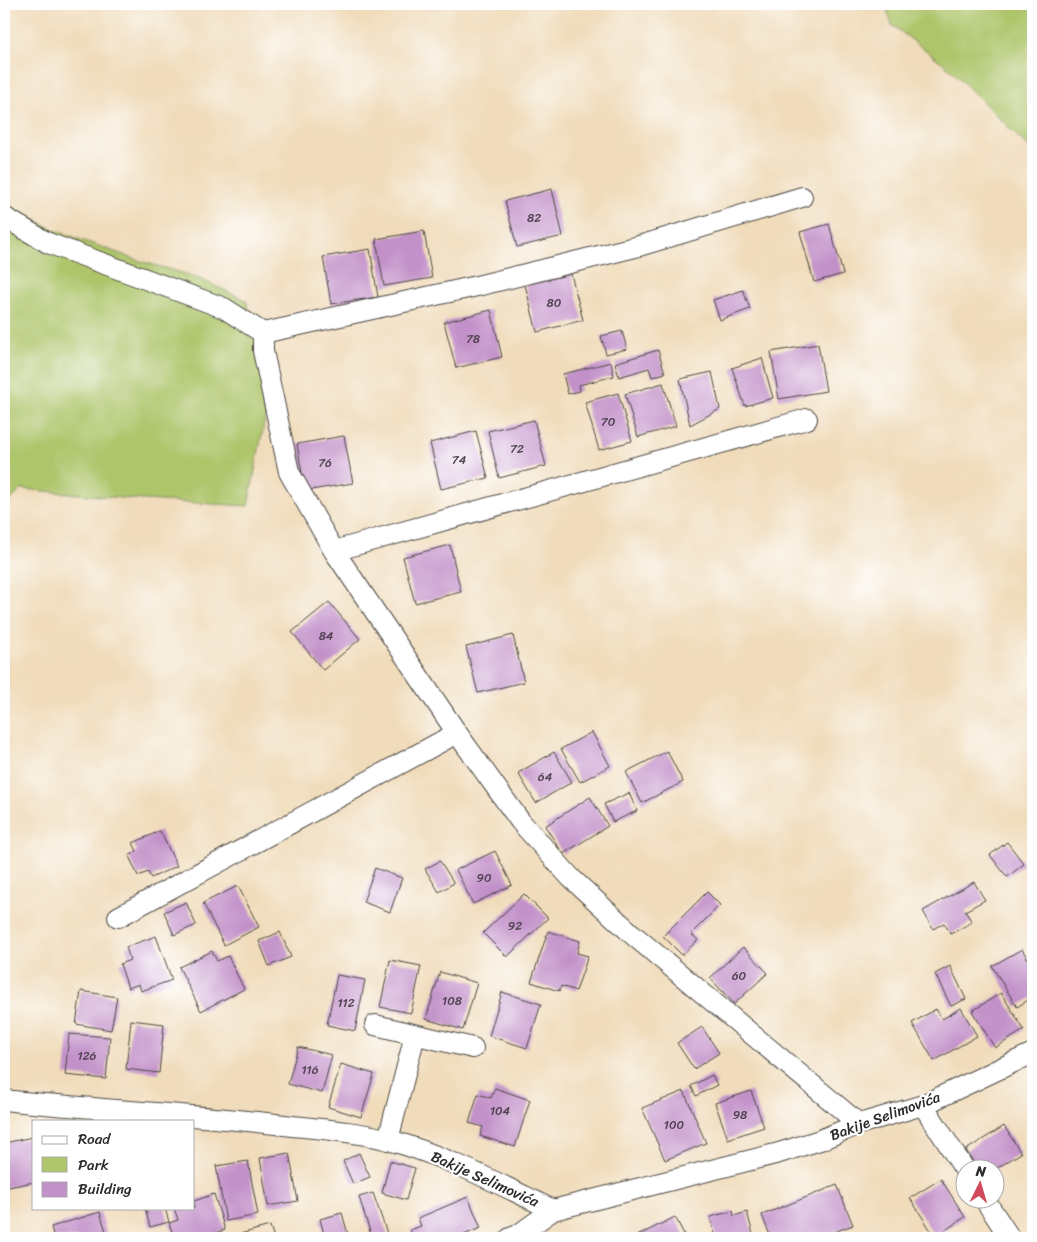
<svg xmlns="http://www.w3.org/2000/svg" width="1037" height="1242" font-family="Sriracha,sans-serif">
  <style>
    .green { fill: #aec56a; stroke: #6c784a }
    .building { fill: #c291c9 }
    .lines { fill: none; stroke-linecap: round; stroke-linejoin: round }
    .minor-casing { stroke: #494540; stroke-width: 22 }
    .minor { stroke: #fff; stroke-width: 20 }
    .labels { text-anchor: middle; stroke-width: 4.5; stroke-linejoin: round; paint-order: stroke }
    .number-label { font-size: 12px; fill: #514452 }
    .street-label { font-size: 15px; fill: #2b2b2b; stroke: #fff }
  </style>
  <rect width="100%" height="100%" fill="#fff"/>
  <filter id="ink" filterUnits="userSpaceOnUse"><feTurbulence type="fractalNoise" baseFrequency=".02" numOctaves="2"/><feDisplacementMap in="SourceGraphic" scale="10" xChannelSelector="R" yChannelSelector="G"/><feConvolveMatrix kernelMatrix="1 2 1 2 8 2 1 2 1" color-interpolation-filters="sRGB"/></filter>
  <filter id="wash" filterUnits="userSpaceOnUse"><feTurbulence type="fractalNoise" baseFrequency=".0096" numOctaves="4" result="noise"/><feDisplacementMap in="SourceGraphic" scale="20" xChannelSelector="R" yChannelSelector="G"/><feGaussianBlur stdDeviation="1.12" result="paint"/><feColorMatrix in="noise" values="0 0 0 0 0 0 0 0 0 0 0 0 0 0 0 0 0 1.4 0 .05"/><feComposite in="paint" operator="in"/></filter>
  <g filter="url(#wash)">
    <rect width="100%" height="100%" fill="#f0dbba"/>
    <path class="green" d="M885,4H1033V152L947,66L892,25Z
      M4,203L54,230L140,261L193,276L246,300L271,388L248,506L144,500L22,489L4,507Z"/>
    <g id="blocks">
      <path class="building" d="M552,189L563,236L517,247L505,201Z
        M829,224L843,274L814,282L800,232Z
        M424,231L432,278L384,286L376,239Z
        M370,249L378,297L331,304L323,257Z
        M571,274L583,320L537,332L525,285Z
        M743,290L750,309L720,320L713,300Z
        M491,310L502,357L456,368L444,322Z
        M622,331L627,349L606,354L601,336Z
        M818,344L826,391L779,399L771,352Z
        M658,350L665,373L652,377L649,368L619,377L615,363Z
        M762,358L773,398L745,406L732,368Z
        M611,362L614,376L579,385L580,391L568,394L563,374Z
        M712,372L720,409L690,425L680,379Z
        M663,383L676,426L638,437L625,394Z
        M618,393L632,441L599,450L585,402Z
        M534,420L546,466L499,478L488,431Z
        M476,431L488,478L441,489L430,443Z
        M344,436L353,483L305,491L297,444Z
        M450,545L461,592L415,603L403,557Z
        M329,602L360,639L323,670L292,632Z
        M513,635L524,682L478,693L466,647Z
        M592,732L610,766L580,782L561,749Z
        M667,751L683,782L642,803L626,772Z
        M554,752L572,782L536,803L518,773Z
        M629,793L637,811L613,822L604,804Z
        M590,797L608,826L563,854L545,826Z
        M160,831L177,866L151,878L148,872L138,876L129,856L137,851L133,843Z
        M1007,842L1024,864L1007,877L990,855Z
        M495,851L512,885L473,904L456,870Z
        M440,861L454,883L439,892L425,869Z
        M375,868L402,878L390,912L363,902Z
        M974,882L985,900L965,911L972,922L951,934L944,923L933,929L923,911Z
        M238,886L259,927L224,945L203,903Z
        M707,892L720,905L691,934L698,940L682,955L663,936Z
        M524,894L548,918L507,957L483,933Z
        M186,902L196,925L174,935L164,912Z
        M1033,909V922L1028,912Z
        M548,931L580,941L577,953L588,956L576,991L561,986L559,991L531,982Z
        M280,932L291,957L269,966L259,941Z
        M156,936L172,980L141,991L139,984L128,988L120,964L130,960L126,947Z
        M743,947L768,973L734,1004L710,978Z
        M1022,949L1033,968V997L1017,1007L992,966Z
        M212,951L217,961L228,956L244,989L201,1011L179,967Z
        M390,960L421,966L411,1013L380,1007Z
        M950,966L966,999L951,1006L935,974Z
        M440,972L477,983L463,1030L426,1019Z
        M337,975L365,980L355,1031L327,1025Z
        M81,991L117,997L111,1030L76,1024Z
        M502,992L541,1004L527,1048L489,1036Z
        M1001,993L1024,1030L995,1048L972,1011Z
        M961,1008L977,1036L934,1061L912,1023L936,1009L942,1019Z
        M131,1020L164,1024L159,1073L126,1069Z
        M702,1027L719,1053L694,1069L677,1043Z
        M69,1034L110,1037L106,1079L65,1075Z
        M298,1047L332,1055L322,1093L288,1084Z
        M341,1064L374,1074L361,1117L328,1107Z
        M712,1075L717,1085L696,1096L691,1086Z
        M495,1088L530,1100L515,1147L480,1136L483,1127L469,1123L478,1094L491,1098Z
        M684,1091L706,1143L665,1160L642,1108Z
        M751,1091L764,1127L728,1139L715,1103Z
        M1004,1126L1021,1153L994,1170H978L966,1150Z
        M33,1137L34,1182L4,1188V1143Z
        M289,1153L298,1201L268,1206L260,1158Z
        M359,1153L370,1177L353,1184L343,1161Z
        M248,1161L258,1215L226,1221L216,1166Z
        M390,1161L415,1168L406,1200L382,1193Z
        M941,1179L965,1217L935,1237L910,1198Z
        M837,1185L853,1225L818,1238H771L762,1215Z
        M373,1193L388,1236L380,1238H372L359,1197Z
        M214,1194L225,1230L198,1238H174L169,1223L178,1220L174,1208H194V1201Z
        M468,1197L481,1228L456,1238H414L410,1230L421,1226L418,1218Z
        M145,1208H165L169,1222L150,1227Z
        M733,1211L734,1216L747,1212L754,1238H716L710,1217Z
        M100,1212L108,1238H54L51,1227Z
        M342,1213L349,1238H325L320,1219Z
        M675,1217L686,1238H638L637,1236Z
        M270,1226L274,1238H237L236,1235Z"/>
    </g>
  </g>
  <g filter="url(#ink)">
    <use href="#blocks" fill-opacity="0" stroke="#494540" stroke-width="1"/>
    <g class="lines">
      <defs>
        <path id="minor" d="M802,197L639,246L477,286L263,333V351L289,472L334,551L457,733L520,821L571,878L632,934L859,1124
          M4,217L48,243L224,308L263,333
          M334,551L807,419
          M118,917L457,733
          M375,1025L473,1048
          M4,1100C97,1110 191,1114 284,1125C318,1129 355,1131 389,1140C446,1156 499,1184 553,1210L779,1153L820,1140L859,1124L923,1105L1033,1053
          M923,1105L965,1170
          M388,1140L415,1035
          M985,1200L1010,1238
          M510,1238L518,1235L553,1210"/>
      </defs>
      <use href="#minor" class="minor-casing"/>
      <use href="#minor" class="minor"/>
    </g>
  </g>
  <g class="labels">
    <g class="number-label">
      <text x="534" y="222">82</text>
      <text x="554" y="307">80</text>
      <text x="473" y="343">78</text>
      <text x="608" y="426">70</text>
      <text x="517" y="453">72</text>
      <text x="459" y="464">74</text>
      <text x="325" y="467">76</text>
      <text x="326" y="640">84</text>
      <text x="545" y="781">64</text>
      <text x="484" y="882">90</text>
      <text x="515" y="930">92</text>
      <text x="739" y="980">60</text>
      <text x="452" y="1005">108</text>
      <text x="346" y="1007">112</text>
      <text x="87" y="1060">126</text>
      <text x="310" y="1074">116</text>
      <text x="500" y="1115">104</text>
      <text x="740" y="1119">98</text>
      <text x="674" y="1129">100</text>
    </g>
    <g class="street-label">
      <text transform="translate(885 1116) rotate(-20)" y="5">Bakije Selimovića</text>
      <text transform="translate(485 1179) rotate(24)" y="5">Bakije Selimovića</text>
    </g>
  </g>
  <rect width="1037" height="1242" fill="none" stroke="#fff" stroke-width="20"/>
  <rect x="32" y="1120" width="162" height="90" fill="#ffffff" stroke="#aaaaaa"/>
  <rect x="42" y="1136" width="25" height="8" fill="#ffffff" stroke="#aaaaaa"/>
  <text x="78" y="1144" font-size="15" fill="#2b2b2b">Road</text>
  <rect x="42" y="1157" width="25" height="15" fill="#aec56a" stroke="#aaaaaa"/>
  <text x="78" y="1170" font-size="15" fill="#2b2b2b">Park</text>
  <rect x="42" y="1182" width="25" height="15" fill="#c291c9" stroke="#aaaaaa"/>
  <text x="78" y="1194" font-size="15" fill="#2b2b2b">Building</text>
  <g transform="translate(980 1184) rotate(5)"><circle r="24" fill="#ffffff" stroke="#aaaaaa"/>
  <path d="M0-4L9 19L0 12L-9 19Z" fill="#d1495b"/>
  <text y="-8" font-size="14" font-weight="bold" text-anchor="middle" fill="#2b2b2b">N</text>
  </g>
</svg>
